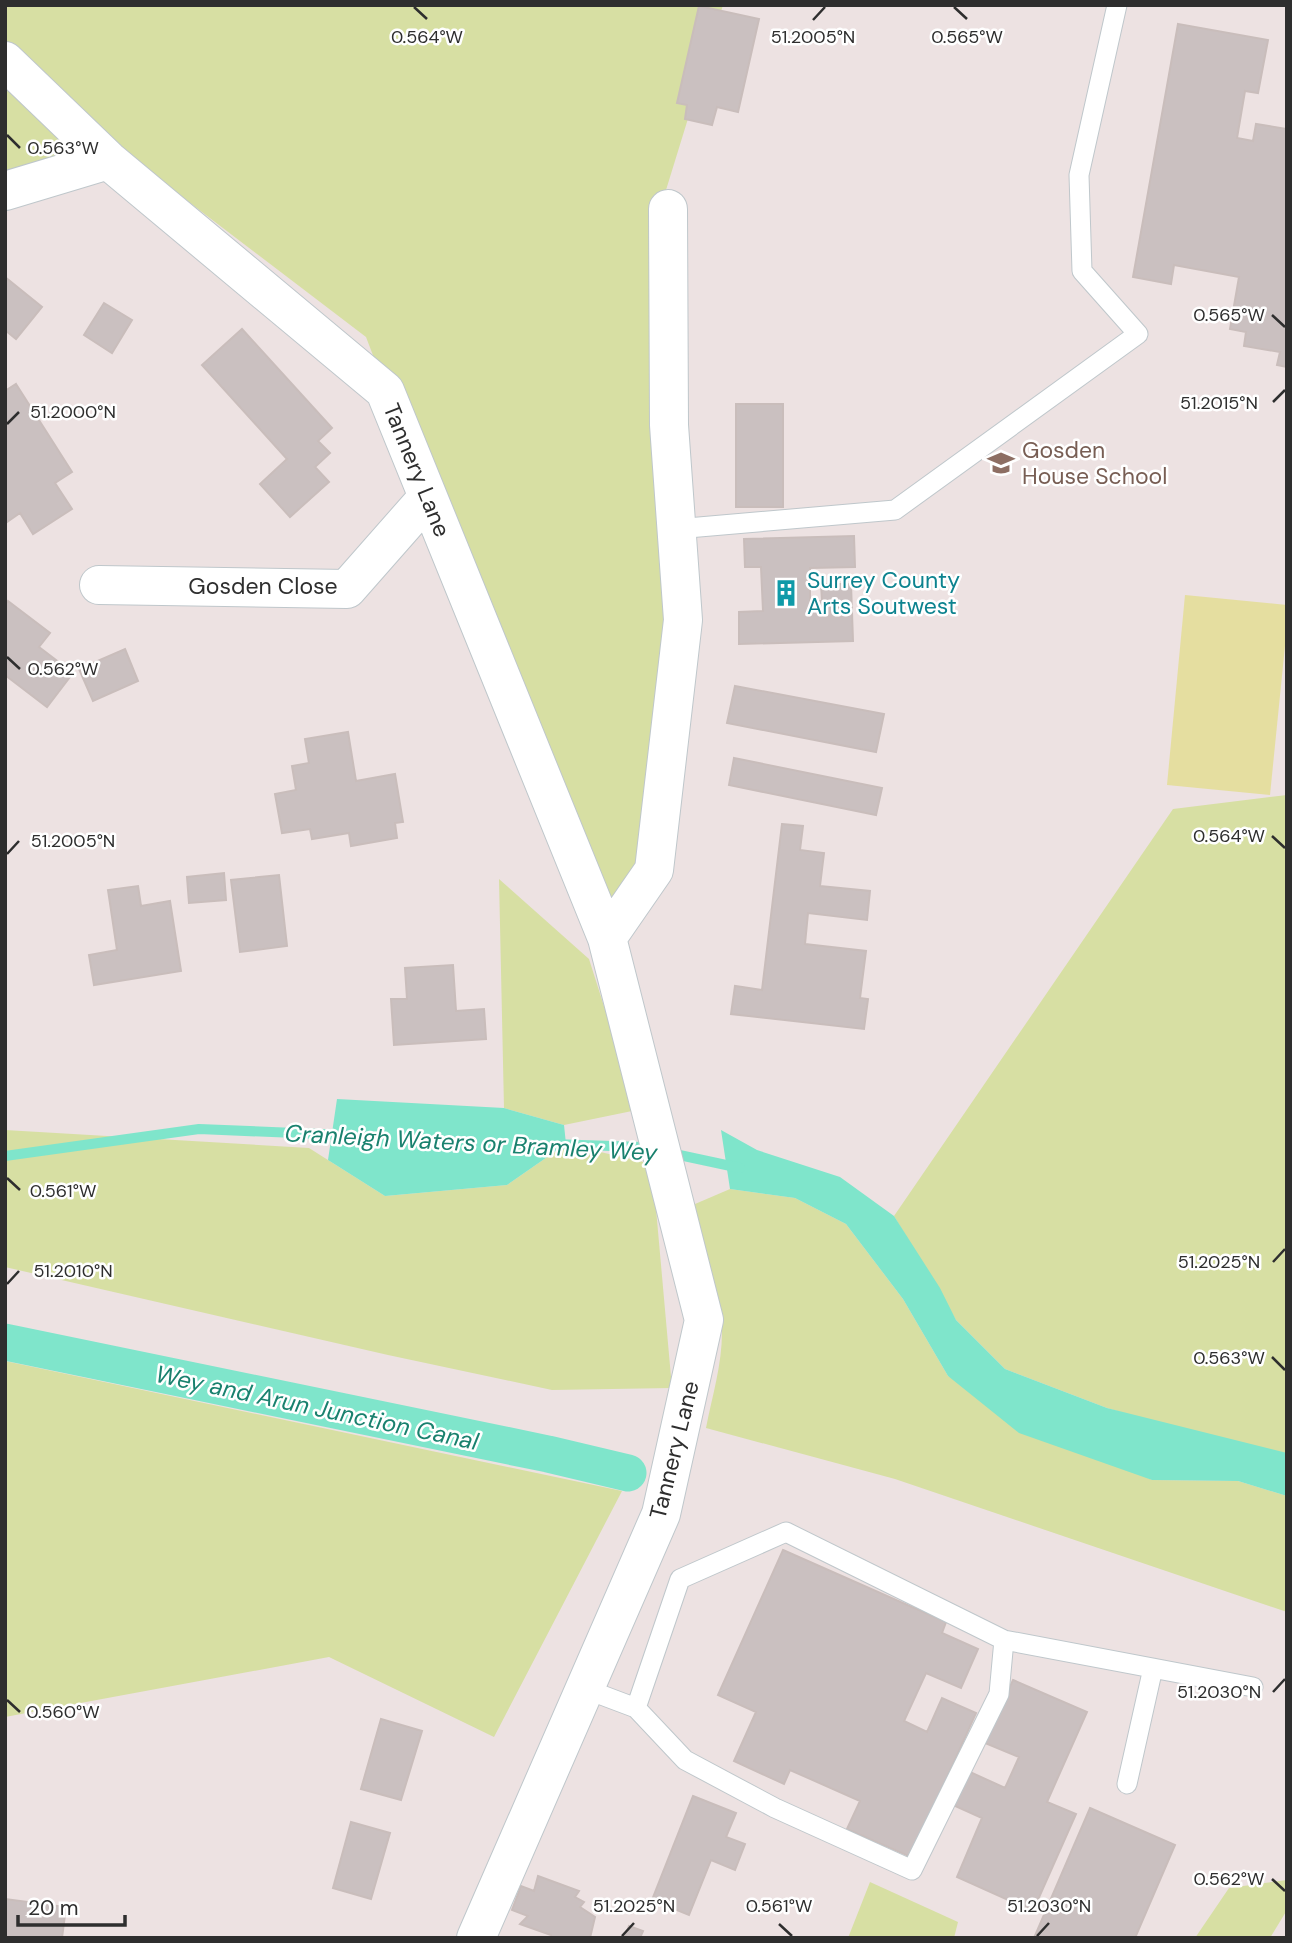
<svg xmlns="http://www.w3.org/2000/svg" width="1292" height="1943" font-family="'DM Sans',sans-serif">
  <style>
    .green { fill: #d7dfa3 }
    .pitch { fill: #e5dea0 }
    .water { fill: #7fe5cb }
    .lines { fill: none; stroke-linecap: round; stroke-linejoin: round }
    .stream { stroke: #7fe5cb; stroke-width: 10 }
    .canal { stroke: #7fe5cb; stroke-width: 37 }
    .building { fill: #cac0c0; stroke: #c9bdbb; stroke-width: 2 }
    .service-casing { stroke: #bfc7cb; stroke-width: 21 }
    .minor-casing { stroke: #bfc7cb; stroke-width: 40 }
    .service { stroke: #fff; stroke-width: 19 }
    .minor { stroke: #fff; stroke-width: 38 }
    .ticks { fill: none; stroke: #2e2e2e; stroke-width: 2.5 }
    .labels { text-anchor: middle; stroke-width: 5; stroke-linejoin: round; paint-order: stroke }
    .education-label { font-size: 23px; fill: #785e54; stroke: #fff; text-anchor: start }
    .street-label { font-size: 23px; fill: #2e2e2e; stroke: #fff }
    .culture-label { font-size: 23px; fill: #0d838f; stroke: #fff; text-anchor: start }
    .water-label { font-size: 24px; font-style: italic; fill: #19816e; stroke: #fff }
    .ticks-label { font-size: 18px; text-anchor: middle; fill: #2e2e2e; stroke: #fff; stroke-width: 5; stroke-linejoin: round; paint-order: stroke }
  </style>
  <rect width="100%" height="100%" fill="#ede2e2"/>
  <path class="green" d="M5,5H723L650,242L685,567L667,877L601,953L366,337L118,148L5,178Z
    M1287,795V1461L1107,1408L1005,1369L956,1320L894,1216L1173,809Z
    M499,879L589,959L637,1110L564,1125L504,1108Z
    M5,1130L309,1148L385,1196L507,1185L566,1144L652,1164L672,1388L552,1390L388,1355L5,1267Z
    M730,1189L795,1198L846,1224L903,1299L948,1376L1152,1480L1238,1481L1287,1496V1612L895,1479L706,1428C712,1397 722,1365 722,1332C723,1297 699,1242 688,1207Z
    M5,1361L622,1491L494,1737L329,1657L5,1717Z
    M1287,1880V1910L1270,1938H1195L1229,1888Z
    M870,1882L958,1922L954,1938H848Z"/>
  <path class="pitch" d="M1185,595L1287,605V626L1270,795L1167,785Z"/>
  <path class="water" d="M337,1099L504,1108L564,1125L566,1144L507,1185L385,1196L328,1160Z
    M721,1130L757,1150L840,1177L894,1216L940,1288L956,1320L1005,1369L1107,1408L1287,1453V1496L1238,1481L1152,1480L1019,1433L948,1376L903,1299L846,1224L795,1198L730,1189Z"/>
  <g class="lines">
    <path class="stream" d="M552,1144L642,1147L654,1150
      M670,1153L740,1168
      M5,1156L199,1129L343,1135"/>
    <path class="canal" d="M5,1342L548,1454L628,1473"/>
  </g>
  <path class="building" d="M699,6L759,19L738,112L717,107L712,125L685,119L687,105L677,103Z
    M1178,24L1268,40L1258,93L1245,91L1237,138L1253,141L1256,124L1287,129V367L1277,365L1280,352L1244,346L1246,332L1230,329L1239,277L1174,265L1171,284L1133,277Z
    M5,277L42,307L16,339L5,330Z
    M104,303L132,320L112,353L84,335Z
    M242,329L332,428L318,441L330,453L315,467L329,482L290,517L260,484L287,459L202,365Z
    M16,384L72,472L55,483L72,509L33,534L20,513L7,522L5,518V391Z
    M736,404H783V507H736Z
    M854,536L855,567L810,568V601H822L821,584H851L853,641L739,644V612L763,611L761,567H745L744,539Z
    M8,601L50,633L39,647L73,673L47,707L5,675V605Z
    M125,649L138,681L93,701L79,669Z
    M735,686L884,714L876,752L727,723Z
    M348,732L356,781L395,774L403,822L395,823L397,838L351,846L349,833L312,839L310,829L282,833L275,794L296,790L292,766L309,763L305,739Z
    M734,758L882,788L876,815L729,785Z
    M782,824L803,826L800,850L824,853L820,886L870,891L867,920L808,913L805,944L866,951L860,998L868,999L864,1029L731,1014L735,986L762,990Z
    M224,873L226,900L189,903L187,877Z
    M279,875L287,946L240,952L231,880Z
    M138,886L141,906L170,901L181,971L94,985L89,955L117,950L108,890Z
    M453,965L456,1011L484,1009L486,1039L394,1045L391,999H407L405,968Z
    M783,1550L946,1622L942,1633L978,1649L961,1688L926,1673L904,1721L927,1732L942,1698L976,1713L911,1857L847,1829L860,1801L790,1770L784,1784L734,1761L756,1712L718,1695Z
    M1013,1680L1087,1712L1047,1802L1076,1814L1033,1911L957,1877L982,1818L953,1805L968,1771L1005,1788L1019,1757L985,1743Z
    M381,1719L422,1731L401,1800L361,1789Z
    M693,1796L736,1813L726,1837L745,1844L735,1870L711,1860L689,1915L652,1900Z
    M1090,1808L1175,1845L1135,1938H1034Z
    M351,1822L390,1833L371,1899L333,1888Z
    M538,1876L579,1891L575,1897L584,1902L580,1907L595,1917L590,1938H551V1935L520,1924L528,1916L512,1910L521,1886L534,1891Z
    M5,1899L66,1907L62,1938H5Z
    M629,1926L643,1931L640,1938H624Z"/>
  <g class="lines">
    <defs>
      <path id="service" d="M676,529L895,510L1138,334L1082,271L1079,175L1117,5
        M1004,1640L1253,1687
        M583,1688L636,1708L685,1760L775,1808L912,1870L999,1694L1004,1640L786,1532L680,1579L636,1708
        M1127,1784L1153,1668"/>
      <path id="minor" d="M5,61L108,160L385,391L607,938L704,1320L661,1514L476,1938
        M5,191L108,160
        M99,585L347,589L428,497
        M607,938L654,870L683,620L669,425L668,209"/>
    </defs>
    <use href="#service" class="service-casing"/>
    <use href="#minor" class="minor-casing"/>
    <use href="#service" class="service"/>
    <use href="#minor" class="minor"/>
  </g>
  <path class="ticks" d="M414,7L427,19M954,7L967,19M813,20L825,7M7,135L20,148M1272,315L1285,327M1273,402L1285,390M7,424L19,412M7,657L20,669M1272,836L1285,848M7,854L19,841M7,1178L20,1190M1273,1262L1285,1249M7,1284L19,1271M1272,1357L1285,1370M1273,1692L1285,1679M7,1700L20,1712M1272,1879L1285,1891M779,1924L792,1936M622,1936L634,1923M1037,1936L1049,1923"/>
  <defs>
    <symbol id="school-bare" viewBox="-9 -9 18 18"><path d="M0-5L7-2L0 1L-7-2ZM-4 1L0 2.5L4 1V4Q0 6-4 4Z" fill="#8d6e63" stroke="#fff" stroke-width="2.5" paint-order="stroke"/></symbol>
    <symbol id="building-bare" viewBox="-9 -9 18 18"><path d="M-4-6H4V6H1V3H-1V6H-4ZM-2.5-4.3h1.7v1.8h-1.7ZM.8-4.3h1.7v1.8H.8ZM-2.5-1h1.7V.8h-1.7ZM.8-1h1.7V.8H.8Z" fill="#0f9aa8" stroke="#fff" stroke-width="2.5" paint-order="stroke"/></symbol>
  </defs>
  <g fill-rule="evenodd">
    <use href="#school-bare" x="982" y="444" width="38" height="38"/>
    <use href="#building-bare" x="767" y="574" width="38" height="38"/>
  </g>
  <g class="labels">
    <g class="education-label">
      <text x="1022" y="458">Gosden<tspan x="1022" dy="26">House School</tspan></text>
    </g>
    <g class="street-label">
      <text transform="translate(417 470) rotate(68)" y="8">Tannery Lane</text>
      <text x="263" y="594">Gosden Close</text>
      <text transform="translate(674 1450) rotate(-76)" y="8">Tannery Lane</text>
    </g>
    <g class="culture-label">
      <text x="807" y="588">Surrey County<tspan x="807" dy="26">Arts Soutwest</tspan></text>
    </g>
    <g class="water-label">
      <text transform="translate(471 1143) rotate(3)" y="8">Cranleigh Waters or Bramley Wey</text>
      <text transform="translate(317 1408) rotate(12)" y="8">Wey and Arun Junction Canal</text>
    </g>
  </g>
  <g class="ticks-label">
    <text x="427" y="43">0.564°W</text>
    <text x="967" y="43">0.565°W</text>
    <text x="813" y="43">51.2005°N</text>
    <text x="63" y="154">0.563°W</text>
    <text x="1229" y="321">0.565°W</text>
    <text x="1219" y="409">51.2015°N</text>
    <text x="73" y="418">51.2000°N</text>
    <text x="63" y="675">0.562°W</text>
    <text x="1229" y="842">0.564°W</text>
    <text x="73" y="847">51.2005°N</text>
    <text x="63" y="1197">0.561°W</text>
    <text x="1219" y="1268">51.2025°N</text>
    <text x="73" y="1277">51.2010°N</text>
    <text x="1229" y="1364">0.563°W</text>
    <text x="1219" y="1698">51.2030°N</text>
    <text x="63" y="1718">0.560°W</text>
    <text x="1229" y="1885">0.562°W</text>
    <text x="634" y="1912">51.2025°N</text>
    <text x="1049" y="1912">51.2030°N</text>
    <text x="779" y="1912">0.561°W</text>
  </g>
  <rect width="1292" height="1943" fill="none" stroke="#2e2e2e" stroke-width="14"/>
  <path d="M18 1915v10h107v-10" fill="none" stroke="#2e2e2e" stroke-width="3.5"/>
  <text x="28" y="1915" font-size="21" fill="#2e2e2e" stroke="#ffffff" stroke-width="5" paint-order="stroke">20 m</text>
</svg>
